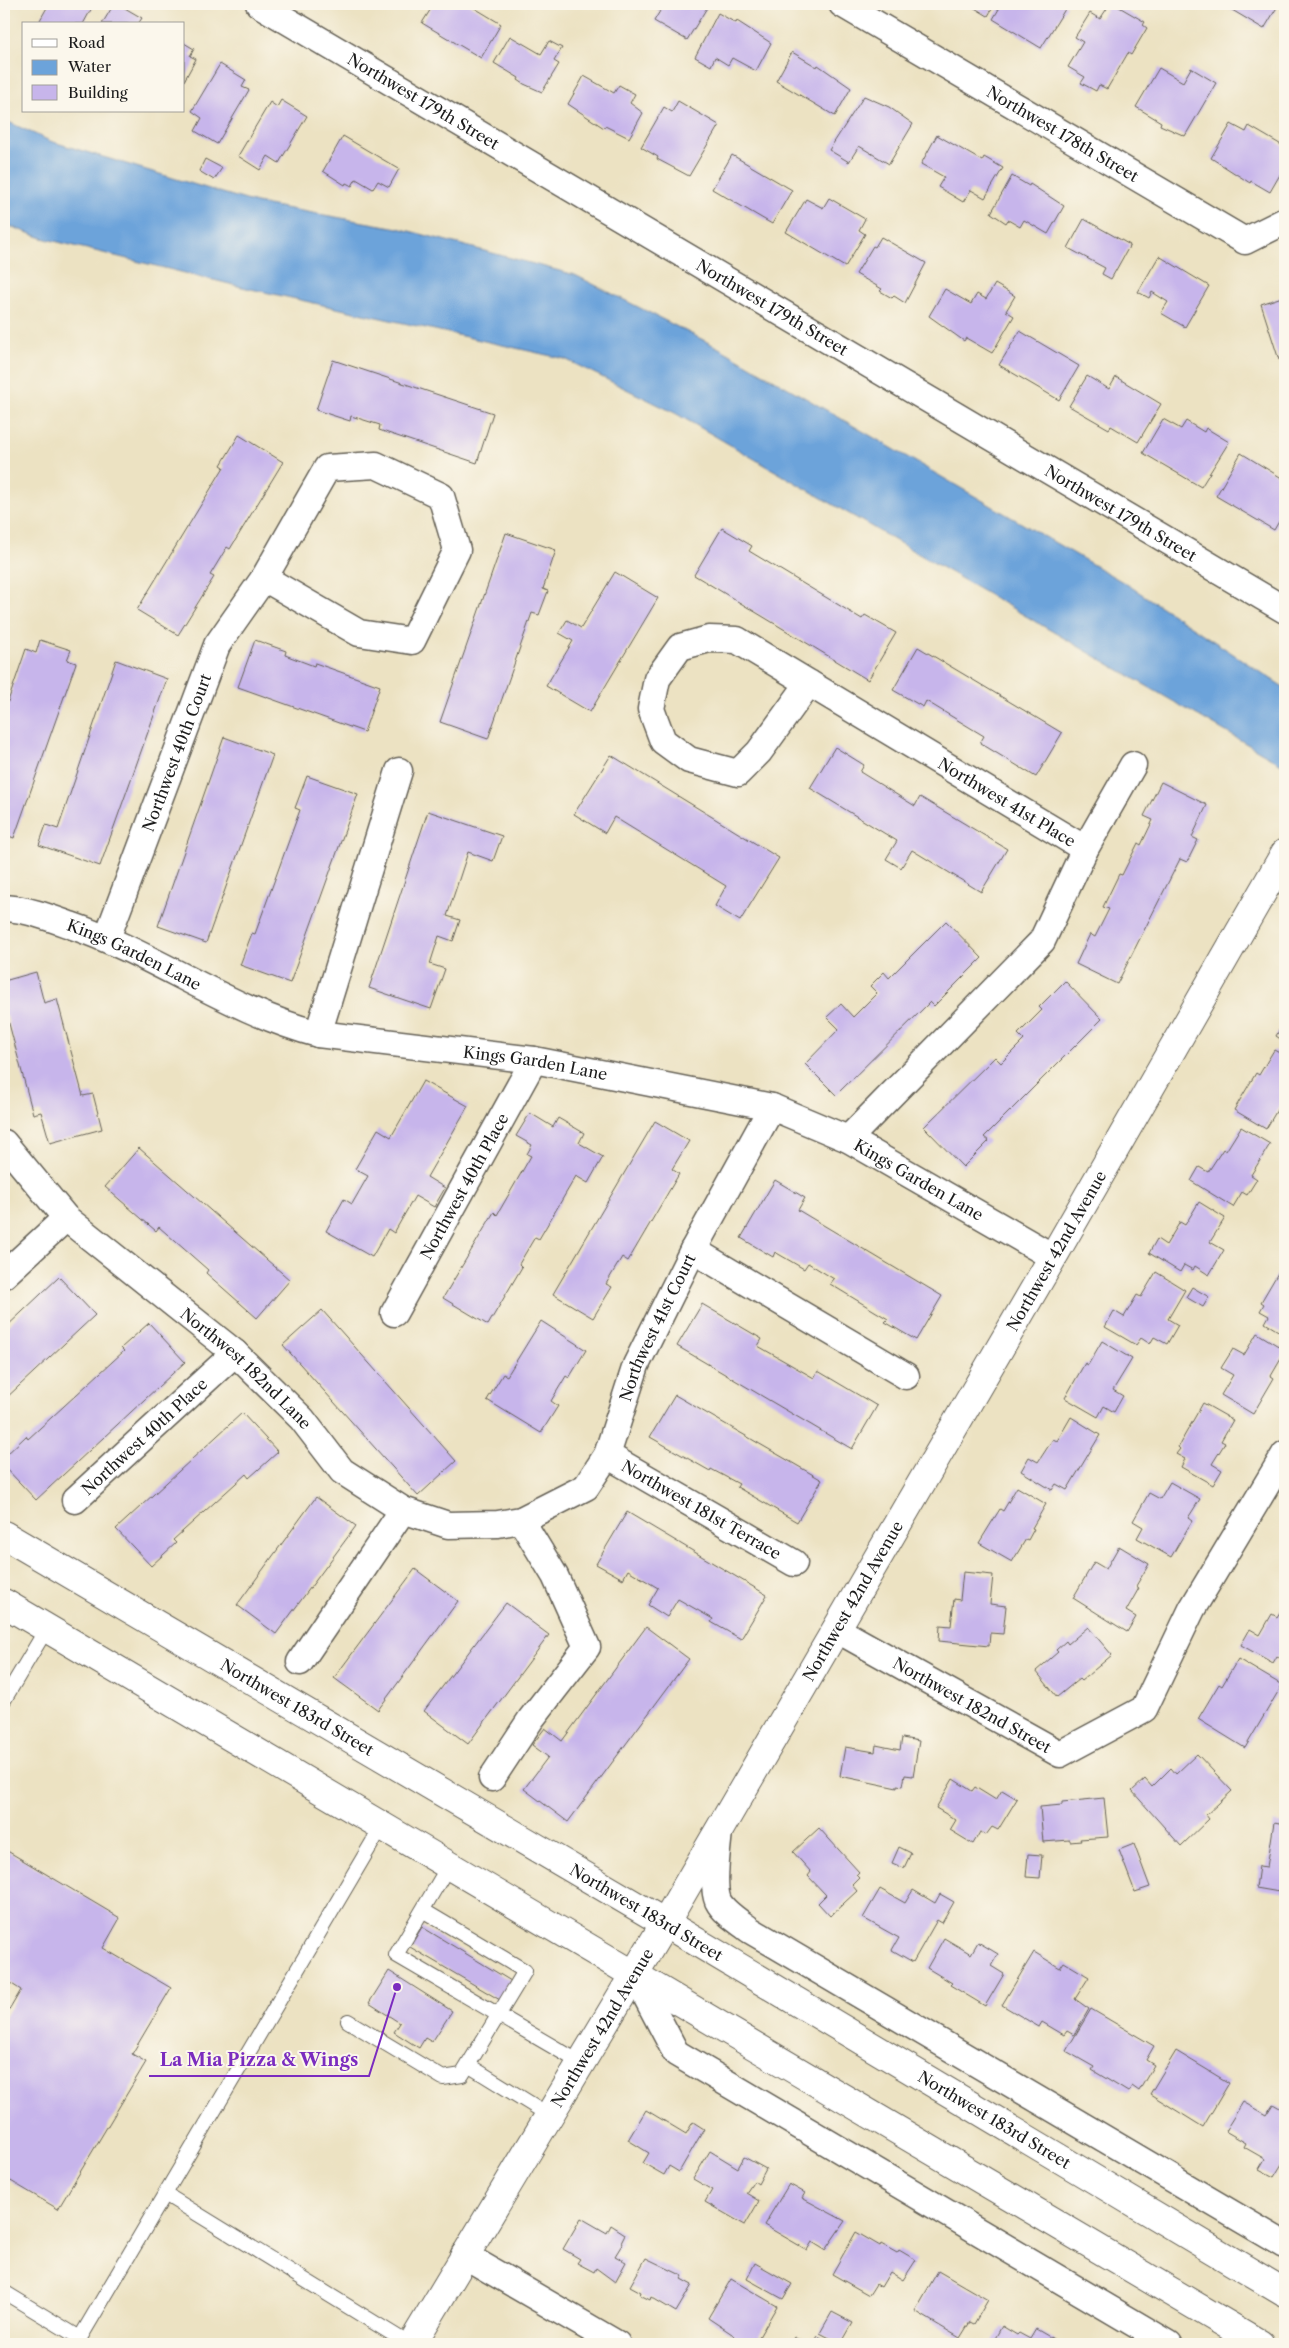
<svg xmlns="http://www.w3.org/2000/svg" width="1289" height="2348" font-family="'Libre Caslon Text',serif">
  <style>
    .water { fill: #6ca3da; stroke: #44607b }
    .building { fill: #c7b5eb }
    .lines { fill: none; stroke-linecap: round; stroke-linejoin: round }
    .lane-casing { stroke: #656156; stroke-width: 16 }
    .street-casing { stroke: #656156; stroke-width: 29 }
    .secondary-casing { stroke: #656156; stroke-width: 30 }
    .primary-casing { stroke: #656156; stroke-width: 30 }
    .lane { stroke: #fff; stroke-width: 14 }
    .street { stroke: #fff; stroke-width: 26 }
    .secondary { stroke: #fff; stroke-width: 28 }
    .primary { stroke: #fff; stroke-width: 28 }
    .labels { text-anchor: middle; stroke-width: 4; stroke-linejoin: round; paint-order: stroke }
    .street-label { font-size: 16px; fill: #1c1c1c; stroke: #fbf7ec }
    .leader { fill: none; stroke: #7b2cbf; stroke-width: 2 }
    .callout-dot { fill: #7b2cbf; stroke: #fbf7ec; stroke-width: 2 }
    .callout-label { font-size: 18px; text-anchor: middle; font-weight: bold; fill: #7b2cbf; stroke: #fbf7ec; stroke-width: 4; stroke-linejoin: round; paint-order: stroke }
  </style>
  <rect width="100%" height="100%" fill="#fbf7ec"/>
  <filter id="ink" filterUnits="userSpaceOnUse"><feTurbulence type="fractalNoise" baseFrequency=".02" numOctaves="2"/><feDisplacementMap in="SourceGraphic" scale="10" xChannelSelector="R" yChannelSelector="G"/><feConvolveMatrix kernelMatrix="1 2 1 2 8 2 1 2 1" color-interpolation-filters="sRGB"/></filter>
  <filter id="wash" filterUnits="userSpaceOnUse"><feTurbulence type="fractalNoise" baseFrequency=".0096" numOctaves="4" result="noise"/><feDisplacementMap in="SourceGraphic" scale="20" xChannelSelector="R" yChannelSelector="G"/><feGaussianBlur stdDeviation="1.12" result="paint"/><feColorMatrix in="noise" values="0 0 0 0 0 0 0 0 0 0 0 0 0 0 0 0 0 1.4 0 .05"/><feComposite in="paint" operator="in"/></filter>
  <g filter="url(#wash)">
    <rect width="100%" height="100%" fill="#ece2c2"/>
    <path class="water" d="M4,120L50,141L256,203L398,228L575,275L721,349L1128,585L1285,688V766L675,413L565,359L242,287L42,238L4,224Z"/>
    <g id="blocks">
      <path class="building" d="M49,4H94L83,24H45L40,20Z
        M114,4H118L142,18L138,24H102Z
        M434,4H468L501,24L481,58L422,23Z
        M647,4H705L708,6L687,40L654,21L660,11Z
        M968,4H995L988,16Z
        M1002,4H1063L1067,6L1041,48L993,19Z
        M1110,4H1114L1145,22L1143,25L1147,28L1131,55L1128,53L1107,89L1099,85L1096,91L1081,83L1085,77L1068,67L1083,42L1075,37L1090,13L1100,19Z
        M1222,4H1279L1264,29Z
        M718,13L736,23L737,21L771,43L756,71L732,58L728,65L715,57L711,66L695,57Z
        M510,36L541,54L549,41L562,48L554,61L559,64L542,92L524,84L518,80L519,78L494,63Z
        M184,43L194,49L190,56L196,59L184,81Z
        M792,52L817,67L818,65L851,88L835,116L776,81Z
        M220,64L246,80L242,87L249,90L217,144L195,131L202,118L192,111Z
        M1159,68L1183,82L1191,68L1216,83L1185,136L1160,125L1161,122L1136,107Z
        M584,76L614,93L619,85L635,94L630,103L643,113L629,138L605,126L604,128L568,104Z
        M864,96L889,107L913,124L889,164L859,146L849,162L829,150Z
        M281,100L307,116L279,163L268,156L260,170L238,156L270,102L277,107Z
        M678,101L719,125L689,176L657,159L658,157L641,147L664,107L672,112Z
        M1231,124L1246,132L1249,126L1285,147V166L1270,192L1251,181L1250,183L1211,158Z
        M937,135L982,161L984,157L1003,168L985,198L971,190L963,202L938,187L944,177L921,164Z
        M343,136L399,169L389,187L378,181L373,189L356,179L352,186L346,183L345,185L323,171Z
        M732,155L792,190L772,224L712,189Z
        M205,159L222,168L214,180L199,171Z
        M1012,176L1029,186L1030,184L1064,206L1048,234L1024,220L1020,227L1008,220L1006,223L991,213Z
        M829,198L865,219L859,230L865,234L845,267L786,232L806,199L823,208Z
        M1084,219L1130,245L1111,279L1102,274L1105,268L1068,248Z
        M881,237L926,263L905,303L894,296L892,298L880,291L882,289L856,274L873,246L875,247Z
        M1159,256L1209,286L1185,327L1161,313L1168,302L1152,292L1149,298L1138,292Z
        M995,284L1015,296L1006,311L1014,316L992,353L966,338L964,341L929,316L945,289L971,304L977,294L986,299Z
        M1285,296V358L1279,360L1261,304Z
        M1020,331L1079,366L1059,400L999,365Z
        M333,360L493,413L477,463L379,430L380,425L351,416L350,421L316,410Z
        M1087,376L1109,389L1116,377L1161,404L1138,442L1111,426L1109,429L1069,406Z
        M1163,419L1181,429L1186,421L1204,432L1206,428L1229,442L1201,487L1143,453Z
        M239,435L283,462L230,549L227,547L210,575L214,577L178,635L137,610L224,467L221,465Z
        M1241,453L1285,480V511L1274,530L1216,496Z
        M722,528L752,546L749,551L862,619L865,615L896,633L868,680L694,575Z
        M506,533L556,550L543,589L548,591L539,615L532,613L488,739L440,722Z
        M615,572L658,598L590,712L546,686L573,641L559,633L567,620L581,628Z
        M40,640L71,650L67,660L76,663L14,838L6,835L4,840V713L26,649L36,653Z
        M255,640L286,651L285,655L314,666L315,663L380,686L364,732L238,687Z
        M918,647L1062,733L1036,777L980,743L984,736L926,701L923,707L893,690Z
        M116,660L167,679L100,866L39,845L46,825L58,829Z
        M224,737L273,755L206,943L158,926Z
        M835,747L864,765L860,772L915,806L920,797L1007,849L981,892L912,850L901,868L886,859L897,841L810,788Z
        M611,755L779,858L740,921L715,906L726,886L614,817L605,833L574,814Z
        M307,776L358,794L290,983L240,965L252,933L255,934L300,810L295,808Z
        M1161,782L1207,805L1192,837L1198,840L1187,862L1180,859L1117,984L1076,964L1090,934L1095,937L1109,909L1103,907L1119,874L1122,875L1138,843L1141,845L1153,820L1144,816Z
        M428,811L502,836L493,861L468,852L447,916L460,920L453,941L439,936L430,964L445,969L431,1009L369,988Z
        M946,921L982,958L934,1006L930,1002L836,1095L805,1064L839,1029L827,1017L841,1004L853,1017L877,993L870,986L884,972L889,978Z
        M36,972L44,1003L57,999L83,1096L93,1094L102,1129L50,1143L41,1112L33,1114L7,1016H4V981Z
        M1065,981L1102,1019L984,1137L989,1141L963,1167L924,1127L995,1057L1001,1063L1024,1040L1018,1034L1042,1010L1039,1007Z
        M1285,1020V1042L1276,1036Z
        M1274,1050L1285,1056V1101L1284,1104L1281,1103L1266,1129L1234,1110L1256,1073L1259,1075Z
        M423,1081L468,1106L427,1177L445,1188L434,1207L415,1196L394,1233L388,1229L372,1257L326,1231L344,1199L352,1204L368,1176L355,1169L378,1129L391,1137Z
        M530,1113L553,1127L558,1118L584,1133L579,1143L603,1157L588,1183L576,1176L539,1239L535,1237L519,1264L522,1267L488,1325L443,1298L494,1212L497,1215L531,1156L527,1154L532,1145L516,1136Z
        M655,1121L689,1141L672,1169L679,1174L628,1261L622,1257L606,1284L612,1287L593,1318L553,1294Z
        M1241,1127L1270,1144L1251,1175L1257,1179L1247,1195L1242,1192L1233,1207L1191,1181L1199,1167L1208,1172L1223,1149L1226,1151Z
        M139,1148L290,1280L257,1318L206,1273L208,1270L159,1227L156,1231L105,1187Z
        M775,1180L805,1198L798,1210L942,1296L916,1340L885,1322L888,1319L830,1284L834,1279L808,1263L804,1269L775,1252L773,1257L741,1238Z
        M1199,1202L1225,1218L1210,1242L1224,1250L1209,1275L1195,1266L1193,1270L1184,1265L1180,1272L1149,1253L1157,1239L1166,1245L1180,1222L1185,1225Z
        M1285,1261V1335L1265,1323L1269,1316L1260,1311L1264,1304L1261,1302Z
        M1156,1272L1185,1290L1168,1319L1178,1325L1167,1344L1154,1337L1150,1344L1141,1338L1136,1345L1105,1327L1114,1311L1124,1317L1137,1295L1141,1297Z
        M59,1277L95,1315L4,1400V1329Z
        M1192,1287L1209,1297L1203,1307L1186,1297Z
        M702,1304L762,1339L758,1346L814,1378L818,1371L877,1406L852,1449L677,1346Z
        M322,1310L456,1461L418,1496L283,1345Z
        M541,1321L586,1350L569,1378L566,1376L551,1401L558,1406L541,1433L487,1400L503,1374L507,1376Z
        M149,1323L185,1362L36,1500L4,1466V1457L26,1436L28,1439L124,1351L121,1348Z
        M1257,1333L1285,1350V1352L1271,1376L1274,1378L1253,1414L1221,1395L1233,1375L1221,1368L1233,1349L1244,1355Z
        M1102,1341L1132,1359L1113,1390L1123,1396L1114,1412L1104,1406L1098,1417L1065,1398L1085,1363L1088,1365Z
        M675,1395L822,1480L797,1522L737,1487L739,1484L711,1469L710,1471L650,1437Z
        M1203,1403L1233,1420L1221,1441L1225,1443L1212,1464L1222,1470L1213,1485L1181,1467L1185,1459L1176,1454L1180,1449L1178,1447Z
        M242,1413L278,1452L249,1478L246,1474L173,1540L176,1543L151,1566L116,1529Z
        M1071,1417L1100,1435L1067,1490L1056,1484L1052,1490L1021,1471L1029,1457L1038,1462L1053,1439L1057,1441Z
        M1170,1482L1200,1499L1188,1518L1192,1521L1171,1557L1137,1538L1143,1527L1133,1521L1149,1493L1160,1499Z
        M1017,1487L1046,1504L1032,1528L1034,1529L1028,1540L1026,1539L1012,1562L979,1543L1000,1509L1003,1511Z
        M316,1497L356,1526L276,1634L237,1605Z
        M627,1512L767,1595L741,1639L711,1622L713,1619L678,1599L667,1617L648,1605L658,1588L628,1570L623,1579L596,1564Z
        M1119,1546L1149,1564L1136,1586L1139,1588L1126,1611L1136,1617L1127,1632L1073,1598L1094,1562L1106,1569Z
        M415,1569L458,1601L378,1710L334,1678Z
        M963,1572L993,1575L990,1604L1006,1606L1003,1634L990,1633L989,1646L939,1641L940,1625L951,1626L954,1599L960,1600Z
        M506,1603L549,1635L468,1744L424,1711Z
        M1285,1604V1661L1277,1656L1273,1663L1241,1645L1250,1629L1260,1635L1272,1614L1277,1617Z
        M646,1627L689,1659L568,1822L524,1789L548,1757L532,1745L545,1728L562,1741Z
        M1088,1627L1112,1655L1081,1681L1079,1679L1057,1697L1036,1671L1058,1652L1056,1650L1066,1641L1068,1644Z
        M1238,1659L1282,1685L1245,1748L1198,1719L1219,1684L1222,1686Z
        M902,1738L919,1741L913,1776L905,1775L903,1786L897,1785V1788L840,1776L845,1747L875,1752L876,1745L900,1750Z
        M1197,1754L1232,1791L1206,1815L1209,1819L1181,1846L1132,1791L1145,1779L1152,1787L1171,1768L1176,1774Z
        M953,1779L972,1791L975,1787L996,1800L1002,1790L1017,1799L998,1830L992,1827L986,1835L980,1832L973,1844L950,1830L956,1820L936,1808Z
        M1104,1798L1108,1837L1080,1839L1081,1841L1070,1842V1840L1043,1842L1040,1807L1062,1805V1802Z
        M1274,1822L1285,1824V1893L1256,1888L1259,1866L1267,1867Z
        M819,1828L859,1872L856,1875L859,1878L852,1885L857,1891L830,1916L818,1903L826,1895L808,1876L811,1872L793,1852Z
        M1134,1844L1150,1887L1135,1892L1119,1850Z
        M899,1847L911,1853L904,1868L892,1863Z
        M4,1849L120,1918L103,1948L171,1988L132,2054L146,2062L58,2209L4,2177V2019L21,1990L4,1979Z
        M1028,1854L1042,1855L1040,1878L1026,1877Z
        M880,1889L905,1903L913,1890L935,1903L940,1894L954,1902L942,1923L937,1920L913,1962L892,1950L899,1938L863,1918Z
        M422,1927L511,1981L500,2000L410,1947Z
        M944,1938L971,1954L978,1942L998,1954L991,1966L1004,1974L985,2006L950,1985L952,1983L927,1968Z
        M1034,1952L1060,1968L1064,1962L1089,1977L1075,1999L1089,2009L1074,2035L1067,2031L1064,2035L1042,2022L1039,2027L1002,2005Z
        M389,1971L452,2011L432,2042L425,2038L419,2048L394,2032L400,2023L369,2003Z
        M1091,2009L1154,2046L1146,2060L1154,2065L1139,2091L1132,2086L1128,2092L1092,2070L1094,2067L1066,2051Z
        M1176,2051L1229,2083L1203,2127L1150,2094Z
        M1243,2102L1266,2115L1273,2104L1285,2111V2128L1281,2135L1285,2138L1283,2141L1285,2142V2159L1274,2177L1259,2169L1265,2159L1244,2147L1246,2143L1225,2131Z
        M646,2110L686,2134L693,2122L704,2129L679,2172L669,2166L664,2175L643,2163L649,2153L628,2140Z
        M710,2151L738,2168L744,2157L766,2169L758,2184L754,2181L746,2193L759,2201L745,2225L705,2202L712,2190L693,2179Z
        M789,2184L805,2193L802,2198L845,2221L825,2250L812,2242L807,2250L764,2225Z
        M581,2218L607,2233L611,2225L625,2234L621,2242L623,2243L615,2256L626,2262L615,2282L596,2268L594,2272L577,2263L580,2259L563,2249Z
        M856,2232L880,2246L881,2244L897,2253L899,2250L916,2260L903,2280L890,2272L881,2287L876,2284L869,2295L832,2274Z
        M646,2258L683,2276L681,2279L692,2285L676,2312L651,2297L650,2300L640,2295L641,2292L630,2286Z
        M755,2263L792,2284L783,2299L747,2279Z
        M938,2271L988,2300L974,2324L970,2322L960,2338L915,2311Z
        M731,2279L777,2306L756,2342L760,2344H731L735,2336L708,2318Z
        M832,2312L853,2323L841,2344L820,2333Z
        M1002,2326L1017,2335L1019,2333L1030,2339L1036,2329L1055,2340L1053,2344H992Z
        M818,2336L832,2344H813Z
        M794,2337L806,2344H790Z"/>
    </g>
  </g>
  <g filter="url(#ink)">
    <use href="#blocks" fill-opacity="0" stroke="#656156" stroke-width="1"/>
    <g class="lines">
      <defs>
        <path id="lane" d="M4,1700L47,1628
          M449,1865L396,1955L581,2063
          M348,2021L443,2078L462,2075L525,1971L424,1911
          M468,2065L549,2115
          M165,2194L409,2344
          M4,2292L80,2338L382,1826"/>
        <g id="street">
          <path id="s1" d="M259,4L1285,610"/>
          <path id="s2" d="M842,4L1245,241L1285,221"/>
          <path d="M376,465L441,496L457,550L412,641L359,633L264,578L327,468Z"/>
          <path id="s3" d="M809,683L759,752L738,773L689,760L663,741L651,709L657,679L680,647L709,639L737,640L1085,849L1042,941L848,1139"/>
          <path d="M1085,849L1133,765"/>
          <path id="s4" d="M4,908C27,909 48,917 70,925C155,954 230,1011 318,1034L534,1060L772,1107L848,1139L1053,1257"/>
          <path id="s5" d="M107,938L217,645L264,578"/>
          <path d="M318,1034L399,771"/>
          <path id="s6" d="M4,1143L66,1218L235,1353L302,1419L342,1471L403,1510L448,1525L498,1524L521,1520L586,1487L607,1455L636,1365L693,1250L772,1107"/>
          <path d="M693,1250L906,1376"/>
          <path d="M4,1275L66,1218"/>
          <path id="s7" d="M394,1313L534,1060"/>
          <path id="s8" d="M607,1455L794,1563"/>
          <path id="s9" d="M75,1500L235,1353"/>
          <path id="s10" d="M836,1629L1060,1754L1144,1709L1192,1609L1285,1454"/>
          <path d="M300,1662L403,1510"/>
          <path d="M492,1778L531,1719L587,1647L555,1576L521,1520"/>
          <path d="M719,1830C718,1848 711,1884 718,1901C724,1913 740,1922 750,1930L1285,2245"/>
          <path d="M635,1975L676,2053L1169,2344"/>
          <path d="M464,2255L617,2344"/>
        </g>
        <g id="secondary">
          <path id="s11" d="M412,2344L665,1923L1053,1257L1285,853"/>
        </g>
        <g id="primary">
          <path id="s12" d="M4,1535L665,1923L1285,2293"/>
          <path d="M4,1603L1260,2344"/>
        </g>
      </defs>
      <use href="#lane" class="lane-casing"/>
      <use href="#street" class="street-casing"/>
      <use href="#secondary" class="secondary-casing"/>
      <use href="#primary" class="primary-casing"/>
      <use href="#lane" class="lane"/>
      <use href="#street" class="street"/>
      <use href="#secondary" class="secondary"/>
      <use href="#primary" class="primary"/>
    </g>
  </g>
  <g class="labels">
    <g class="street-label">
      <text dy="6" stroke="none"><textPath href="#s1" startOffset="191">Northwest 179th Street</textPath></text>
      <text dy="6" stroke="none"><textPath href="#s2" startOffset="256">Northwest 178th Street</textPath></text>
      <text dy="6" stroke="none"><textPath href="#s1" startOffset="596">Northwest 179th Street</textPath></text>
      <text dy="6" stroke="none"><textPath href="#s1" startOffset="1001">Northwest 179th Street</textPath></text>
      <text dy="6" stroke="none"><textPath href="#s5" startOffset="198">Northwest 40th Court</textPath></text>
      <text dy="6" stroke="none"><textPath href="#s3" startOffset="675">Northwest 41st Place</textPath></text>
      <text dy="6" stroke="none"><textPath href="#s4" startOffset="139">Kings Garden Lane</textPath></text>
      <text dy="6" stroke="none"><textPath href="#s4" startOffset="559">Kings Garden Lane</textPath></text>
      <text dy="6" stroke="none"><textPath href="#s4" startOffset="964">Kings Garden Lane</textPath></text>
      <text dy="6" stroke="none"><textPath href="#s7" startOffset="145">Northwest 40th Place</textPath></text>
      <text dy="6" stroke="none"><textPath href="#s11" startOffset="1269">Northwest 42nd Avenue</textPath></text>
      <text dy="6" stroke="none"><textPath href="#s6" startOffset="915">Northwest 41st Court</textPath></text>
      <text dy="6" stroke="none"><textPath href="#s6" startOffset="332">Northwest 182nd Lane</textPath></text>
      <text dy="6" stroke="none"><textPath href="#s9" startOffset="94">Northwest 40th Place</textPath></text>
      <text dy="6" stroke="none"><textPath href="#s8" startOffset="109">Northwest 181st Terrace</textPath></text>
      <text dy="6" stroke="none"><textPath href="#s11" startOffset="864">Northwest 42nd Avenue</textPath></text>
      <text dy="6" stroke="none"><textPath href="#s10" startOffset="156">Northwest 182nd Street</textPath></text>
      <text dy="6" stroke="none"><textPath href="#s12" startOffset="340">Northwest 183rd Street</textPath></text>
      <text dy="6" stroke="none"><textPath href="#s12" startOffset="745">Northwest 183rd Street</textPath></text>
      <text dy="6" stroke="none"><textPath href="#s11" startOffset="369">Northwest 42nd Avenue</textPath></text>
      <text dy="6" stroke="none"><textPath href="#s12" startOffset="1150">Northwest 183rd Street</textPath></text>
    </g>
  </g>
  <path class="leader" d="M397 1987L369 2076H149"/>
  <circle class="callout-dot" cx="397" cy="1987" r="5"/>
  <g class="callout-label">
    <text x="259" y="2066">La Mia Pizza &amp; Wings</text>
  </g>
  <rect width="1289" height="2348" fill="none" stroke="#fbf7ec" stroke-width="20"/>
  <rect x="22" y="22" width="162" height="90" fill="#fbf7ec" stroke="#a29f99"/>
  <rect x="32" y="39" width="25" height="8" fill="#ffffff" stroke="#a29f99"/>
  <text x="68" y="48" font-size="15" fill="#1c1c1c">Road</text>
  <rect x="32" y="60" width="25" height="15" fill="#6ca3da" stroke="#a29f99"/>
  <text x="68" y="72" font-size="15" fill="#1c1c1c">Water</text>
  <rect x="32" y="85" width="25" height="15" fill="#c7b5eb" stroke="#a29f99"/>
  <text x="68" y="98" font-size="15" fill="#1c1c1c">Building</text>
</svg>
